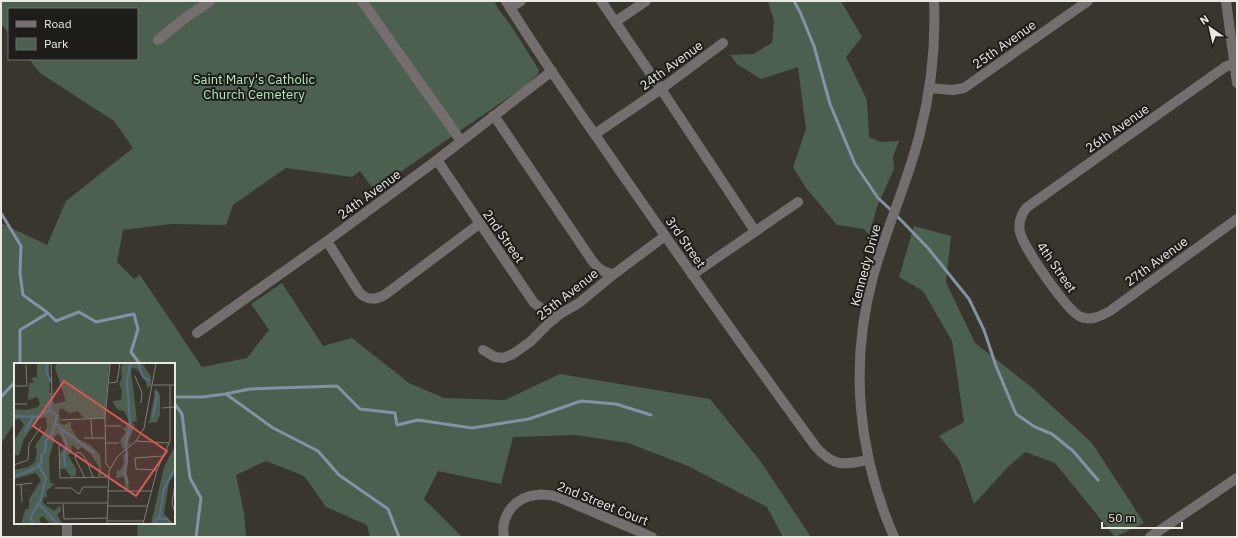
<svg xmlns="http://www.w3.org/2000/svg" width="1238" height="538" font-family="'IBM Plex Sans',sans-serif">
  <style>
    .green { fill: #4c604f }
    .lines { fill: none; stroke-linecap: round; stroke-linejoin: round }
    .stream { stroke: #8491a7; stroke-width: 3 }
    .minor { stroke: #746f6e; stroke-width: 10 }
    .labels { text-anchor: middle; stroke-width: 4; stroke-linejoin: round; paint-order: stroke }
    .street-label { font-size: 13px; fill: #eae8e3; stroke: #1e1d19 }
    .park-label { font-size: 13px; fill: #b1eab9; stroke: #1e1d19 }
    .inset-river { fill: none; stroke: #586c8d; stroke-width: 2 }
    .inset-road { fill: none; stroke: #7f7d76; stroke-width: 1 }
    .view { fill: #db5857; fill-opacity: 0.15; stroke: #db5857; stroke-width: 2 }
    .inset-edge { fill: none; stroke: #eae8e3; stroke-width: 2 }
  </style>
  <rect width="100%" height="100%" fill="#38362d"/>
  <path class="green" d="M1,1H494L499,10L510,24L539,70L538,74L524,87L374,190L360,171L352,177L286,168L233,205L226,225L171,224L123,230L117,262L134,279L140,275L202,367L247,358L269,330L251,304L282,283L323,346L352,338L409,383L444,398L505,400L560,374L710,399L761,462L811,537H783L767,507L688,466L628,443L576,435L513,437L501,484L438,471L424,499L462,537H370L367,525L326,507L304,476L266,461L236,475L244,513L246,537H137L138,523H174V364H15V422L1,444V223L47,245L66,201L133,148L114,121L40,73L29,59H137V9H9V33L1,24Z
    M768,1H841L862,37L846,57L867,100L869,137L880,142L899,141L893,157L894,169L877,207L869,235L864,229L837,225L806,188L793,167L806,129L798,67L761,79L737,64L730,55L753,54L772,43L774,21Z
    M914,226L951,236L946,282L975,343L1030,386L1092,443L1144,523L1115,537L1055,463L1025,452L1008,467L974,504L959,460L939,436L964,422L952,341L923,291L899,277Z"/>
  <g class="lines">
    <path class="stream" d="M794,1L800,12L814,46L830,104L855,164L878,198L892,211
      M1,213L21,246L20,273L23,295L48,313L56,321L79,312L96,322L134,314L138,329L131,352L140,364
      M896,215L928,248L969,299L984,330L996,366L1016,414L1035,427L1052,434L1073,451L1098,480
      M20,364V330L48,313
      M226,394L273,428L318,451L339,475L388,509L399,537
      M1,397L15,382
      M174,397H202L225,394L250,389L337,386L360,409L395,413L397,425L418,420L472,428L529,419L581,401L616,404L651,415
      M174,403L182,414L190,478L201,498L196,537"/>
    <path class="minor" d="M362,1L461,141
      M506,1C542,60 583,117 622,174C686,266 750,357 816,447C834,467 843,465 868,460
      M601,1L661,89L755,231
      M1226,1L1237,83
      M510,8L521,1
      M615,22L646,1
      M158,40L185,18L210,1
      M1235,63L1225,67L1026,208C1021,215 1018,223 1020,232C1023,247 1067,311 1081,317C1091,321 1101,316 1110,311L1237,219
      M929,88L953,90L964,88L1088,1
      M493,116L497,120L593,262C599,269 604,273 614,274
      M595,134L661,89L723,43
      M437,160L534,303L541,308L560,314
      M327,241L359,292C367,301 377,300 386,294L479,224
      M692,275L798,202
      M197,333L327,241L437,160L552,71
      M483,350L495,357L503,358L513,354L530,342L548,324L560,314L579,303L614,274L665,236
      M67,537V523
      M504,537C500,516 515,497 536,495C543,494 551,495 558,497L652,537
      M894,537C858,454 849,365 873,277C886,228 908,182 920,133C931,90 936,45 934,1
      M1150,537L1237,478"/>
  </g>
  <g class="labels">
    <g class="street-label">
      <text transform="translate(1004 44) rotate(-35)" y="5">25th Avenue</text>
      <text transform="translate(671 65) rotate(-36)" y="5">24th Avenue</text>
      <text transform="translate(1117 128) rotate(-35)" y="5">26th Avenue</text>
      <text transform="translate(369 194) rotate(-36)" y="5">24th Avenue</text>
      <text transform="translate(504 236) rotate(55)" y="5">2nd Street</text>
      <text transform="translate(686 242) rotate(55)" y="5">3rd Street</text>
      <text transform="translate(1156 261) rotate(-36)" y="5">27th Avenue</text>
      <text transform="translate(865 265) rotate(-75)" y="5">Kennedy Drive</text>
      <text transform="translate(1057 267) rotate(55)" y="5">4th Street</text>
      <text transform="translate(567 294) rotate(-38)" y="5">25th Avenue</text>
      <text transform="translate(603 503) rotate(22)" y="5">2nd Street Court</text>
    </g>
    <g class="park-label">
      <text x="254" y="84">Saint Mary's Catholic<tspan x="254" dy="15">Church Cemetery</tspan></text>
    </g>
  </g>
  <g transform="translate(14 363)">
    <rect width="161" height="161" fill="#38362d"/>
    <path d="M23,0H35L36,35L40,41L52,38L41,5L43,0H95L91,55H70L64,48L56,50L47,45L45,47L46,60L50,62L57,58V65L64,76L75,81L86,92L87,100V113H84L85,104L77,91L68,84L64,87L59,82L57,84L58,89L54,92L62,106V113L57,114L51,106H46V90L51,83L46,72L42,71L35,95L36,120L41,121L32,128L33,134L29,135V140L40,148L46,142L47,148L43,152L49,161H36L29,153L25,156L28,161H7L11,147L15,145V136L27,117L22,110L0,116V107L14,104L21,99L23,89L21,83L33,65L32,54L24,56L10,76L5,92H1V76L10,62L6,56L0,57V46L12,47L24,44L26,40L23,34L14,37L15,20L20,19L17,15L23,14ZM110,0H128L137,14V23L133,25L132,19L123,6L118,5L117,7L123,58L118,59L121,63L114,79L116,81L109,87L106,77L112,69L107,64L111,65L115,58L110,48L104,47L98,38L107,37L108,27L105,21L108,15L107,4ZM142,25L146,32V52L143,59L135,60ZM161,83V111L155,119L150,151L160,161H137L150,104ZM113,89L115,92L111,102L115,126H112L110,114L102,115L103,107L106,108L110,100L109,92Z" fill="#4c604f"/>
    <path class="inset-river" d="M34,0L32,8L37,19M124,0L129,14L136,18M0,53L23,54L36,47M139,54L143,33L141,28M41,61L80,90M46,64L53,83L50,91L51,103M11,69L20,52M0,114L22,105L28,98M114,120L111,110L113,98L112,80L116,62L113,19L116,0M24,140L44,161M145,156H153L157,161M20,161L16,155L27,136L32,115L25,104L28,98L27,92L31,89L32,78L38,71L43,52L36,48L35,44L38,40L37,30M141,161L142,156H145L150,126L161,105"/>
    <path class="inset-road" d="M37,0L38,31M96,0L91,55L92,101L96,105M121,13L128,30L127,40M95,20L103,19L106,0M139,22H161M0,23H13L12,2M0,41H13M148,45L161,44M77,56L78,76M47,57L91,55M92,63H107M70,75H92M122,78L155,80M92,80H105M45,82L46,115L94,114M0,102L14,97L15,81L27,64M143,107L122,106L121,95L149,93M71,115L61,95L63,89L67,90L73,98L79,115M7,121L8,139M161,121L158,140L161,150M2,122L18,120M41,125H57L65,131L69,124H93M93,128H137M33,140H93M49,141L50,156L93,155M93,143H133M93,158H130M93,161L95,108L103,94L122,78L130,65L142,0M129,161L143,107L156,78V22"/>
    <path class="view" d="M50,18L153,88L122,133L19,63Z"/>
    <rect width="161" height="161" class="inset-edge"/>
  </g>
  <rect width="1238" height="538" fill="none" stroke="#eae8e3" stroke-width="4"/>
  <rect x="8" y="8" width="130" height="52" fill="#1e1d19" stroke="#706e6a"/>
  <rect x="16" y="21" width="20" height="6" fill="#746f6e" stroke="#706e6a"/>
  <text x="44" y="28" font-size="12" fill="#eae8e3">Road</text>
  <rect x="16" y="38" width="20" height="12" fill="#4c604f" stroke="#706e6a"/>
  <text x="44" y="48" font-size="12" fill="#eae8e3">Park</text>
  <g transform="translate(1210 28) rotate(326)" stroke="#1e1d19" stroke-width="3" paint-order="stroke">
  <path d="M0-3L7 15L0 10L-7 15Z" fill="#eae8e3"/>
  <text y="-6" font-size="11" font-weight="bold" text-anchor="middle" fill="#eae8e3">N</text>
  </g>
  <path d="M1102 522v6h80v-6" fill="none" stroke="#eae8e3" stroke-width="2"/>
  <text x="1108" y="522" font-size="12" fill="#eae8e3" stroke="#1e1d19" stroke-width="3" paint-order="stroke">50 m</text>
</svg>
